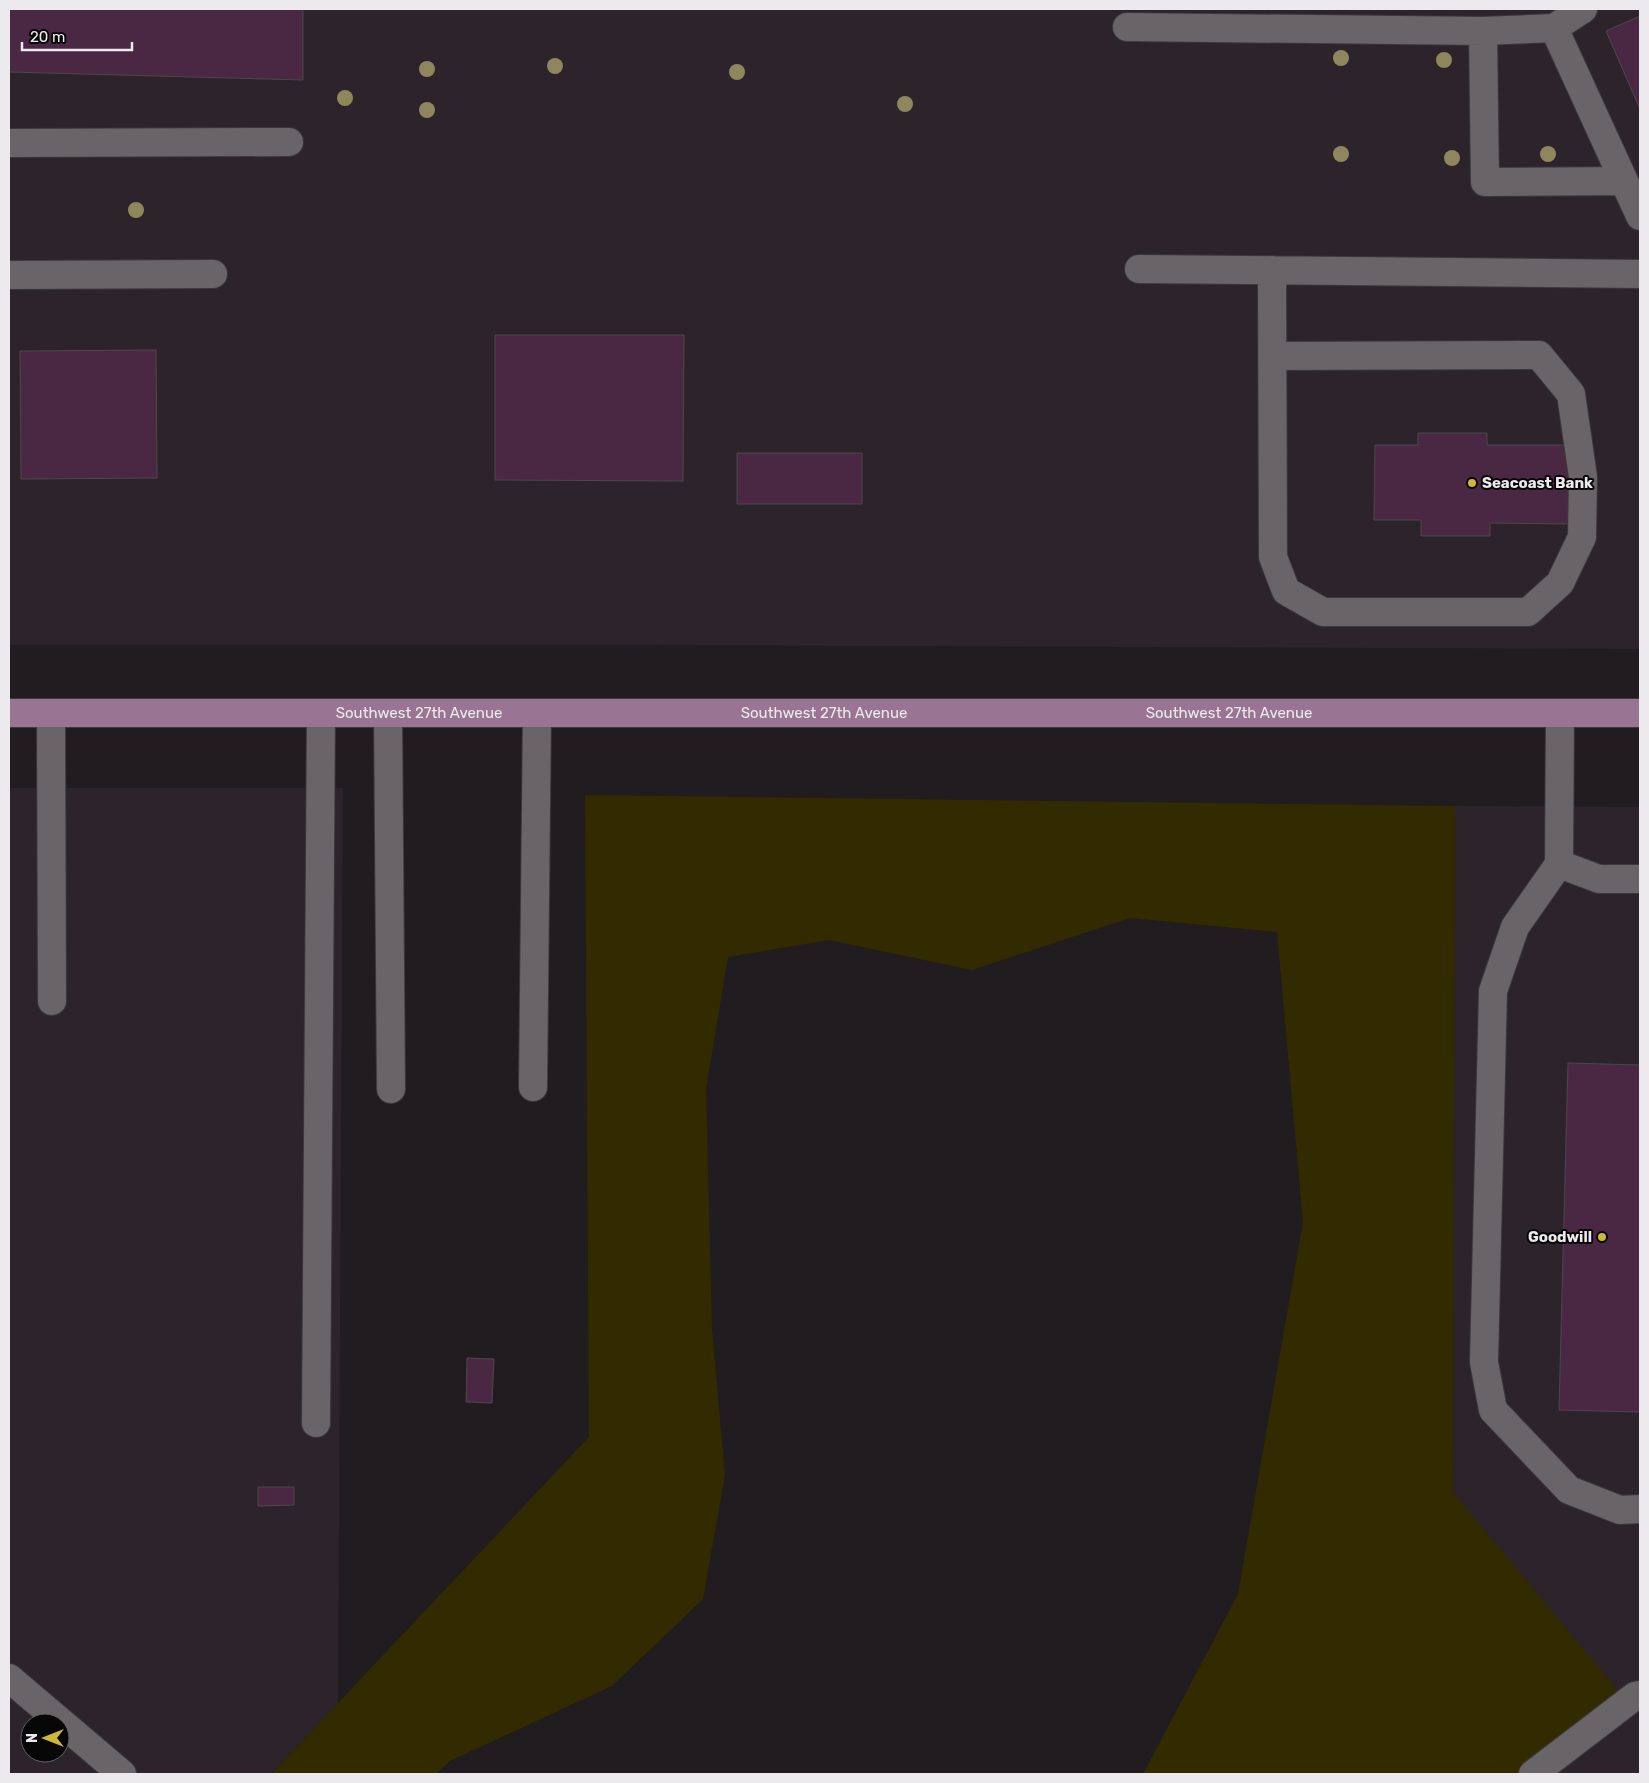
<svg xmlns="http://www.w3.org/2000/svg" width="1649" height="1783" font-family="Rubik,sans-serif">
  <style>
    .built { fill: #2d242b; fill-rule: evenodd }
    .green { fill: #332b00 }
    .building { fill: #4a2844; stroke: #4c484b }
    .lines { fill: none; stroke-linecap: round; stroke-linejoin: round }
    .minor-casing { stroke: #3b393b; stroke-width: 30 }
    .major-casing { stroke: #3b393b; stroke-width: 30 }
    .minor { stroke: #696468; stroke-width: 28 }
    .major { stroke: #9a7493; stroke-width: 28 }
    .tree { fill: #8f865e }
    .poi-dot { fill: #ceb837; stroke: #080708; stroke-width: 2 }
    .labels { text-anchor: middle; stroke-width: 4; stroke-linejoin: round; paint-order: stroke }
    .poi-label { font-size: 15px; font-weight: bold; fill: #eceaec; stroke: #080708; text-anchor: start }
    .street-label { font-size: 15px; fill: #eceaec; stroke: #080708 }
  </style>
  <rect width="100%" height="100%" fill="#201c1f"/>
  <path class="built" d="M9,9H1640V649L621,645H9Z
    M9,788H343L338,1703L271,1774H9ZM30,1723H60V1753H30Z
    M1455,806L1640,807V1774H1531L1453,1492Z"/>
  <path class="green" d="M585,795L1455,806L1453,1492L1618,1691L1531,1774H1143L1238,1594L1303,1222L1277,932L1130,918L972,970L829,940L728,957L706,1089L712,1329L725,1475L703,1599L612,1686L450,1761L436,1774H271L589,1437Z"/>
  <path class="building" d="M9,9H303V80L9,72Z
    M1640,16V109L1606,31Z
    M495,335H684L683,481L495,480Z
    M156,350L157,478L21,479L20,351Z
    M1418,433H1487V445H1570L1569,524L1490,523V536H1421V520H1374L1375,445H1418Z
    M737,453H862V504H737Z
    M1568,1063L1640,1065V1412L1559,1410Z
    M467,1358L494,1359L492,1403L466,1402Z
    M258,1487H294V1505L258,1506Z"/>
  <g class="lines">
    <defs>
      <path id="minor" d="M1127,27L1483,31L1485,182L1624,181L1640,216
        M1554,28L1624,181
        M1483,31L1554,28L1583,9
        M9,143L289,142
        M1139,269L1640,274
        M1272,270L1273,557L1286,591L1323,612H1528L1560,583L1582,537L1583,477L1571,394L1539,355L1273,356
        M9,275L213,274
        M51,713L52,1001
        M388,713L391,1089
        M1560,713L1559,864L1515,927L1493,991L1484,1362L1493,1410L1569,1490L1620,1510L1640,1509
        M1559,864L1599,879H1640
        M533,1087L537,713
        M316,1423L321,713
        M9,1678L122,1774
        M1533,1774L1635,1696L1640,1695"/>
      <g id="major">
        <path id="s1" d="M9,713H1640"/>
      </g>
    </defs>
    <use href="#minor" class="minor-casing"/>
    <use href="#major" class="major-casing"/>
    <use href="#minor" class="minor"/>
    <use href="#major" class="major"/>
  </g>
  <g class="tree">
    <circle cx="1341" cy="58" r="8"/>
    <circle cx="1444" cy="60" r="8"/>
    <circle cx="555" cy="66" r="8"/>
    <circle cx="427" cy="69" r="8"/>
    <circle cx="737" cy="72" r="8"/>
    <circle cx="345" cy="98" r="8"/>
    <circle cx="905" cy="104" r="8"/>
    <circle cx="427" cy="110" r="8"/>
    <circle cx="1341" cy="154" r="8"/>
    <circle cx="1548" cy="154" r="8"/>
    <circle cx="1452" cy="158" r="8"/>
    <circle cx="136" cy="210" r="8"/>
  </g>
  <g class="poi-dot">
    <circle cx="1472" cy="483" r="5"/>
    <circle cx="1602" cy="1237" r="5"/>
  </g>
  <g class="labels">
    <g class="poi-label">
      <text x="1482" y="488">Seacoast Bank</text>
      <text x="1592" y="1242" text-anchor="end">Goodwill</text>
    </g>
    <g class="street-label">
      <text dy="5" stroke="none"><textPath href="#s1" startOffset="410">Southwest 27th Avenue</textPath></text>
      <text dy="5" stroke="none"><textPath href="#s1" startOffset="815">Southwest 27th Avenue</textPath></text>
      <text dy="5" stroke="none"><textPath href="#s1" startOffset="1220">Southwest 27th Avenue</textPath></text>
    </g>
  </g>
  <rect width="1649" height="1783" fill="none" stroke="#eceaec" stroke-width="20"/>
  <g transform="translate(45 1738) rotate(270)"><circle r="24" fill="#080708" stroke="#636263"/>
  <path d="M0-4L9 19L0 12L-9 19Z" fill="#ceb837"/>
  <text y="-8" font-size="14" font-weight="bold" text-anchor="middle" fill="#eceaec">N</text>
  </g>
  <path d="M22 42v8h110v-8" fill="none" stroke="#eceaec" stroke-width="2.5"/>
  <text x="30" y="42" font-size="15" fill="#eceaec" stroke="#080708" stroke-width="4" paint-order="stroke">20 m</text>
</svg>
